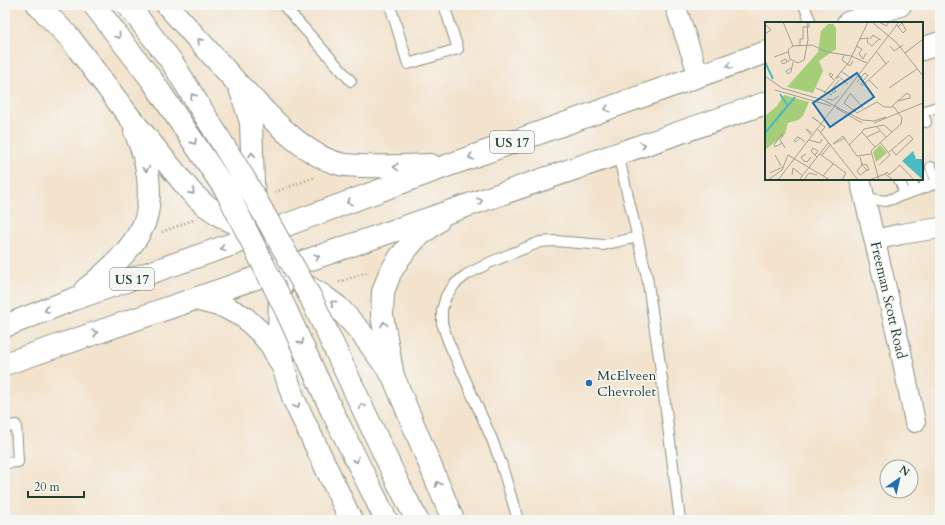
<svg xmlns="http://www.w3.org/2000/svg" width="945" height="525" font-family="Cardo,serif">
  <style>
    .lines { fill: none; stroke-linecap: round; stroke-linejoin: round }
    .lane-casing { stroke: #899080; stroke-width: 12 }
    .street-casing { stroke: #899080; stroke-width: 22 }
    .highway-casing { stroke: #899080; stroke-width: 24 }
    .path { stroke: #899080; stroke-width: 2.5; stroke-dasharray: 1 3; stroke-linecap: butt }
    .lane { stroke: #fff; stroke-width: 10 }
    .street { stroke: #fff; stroke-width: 20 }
    .highway { stroke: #fff; stroke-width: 22 }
    .highway-bridge-casing { stroke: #899080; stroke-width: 24; stroke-linecap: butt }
    .highway-bridge { stroke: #fff; stroke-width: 22 }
    .oneway { stroke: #8f9e9a }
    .poi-dot { fill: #1f6fb2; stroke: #f6f6f2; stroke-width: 1.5 }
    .labels { text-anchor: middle; stroke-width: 3; stroke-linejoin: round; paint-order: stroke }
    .shield { fill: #f6f6f2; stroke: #60746d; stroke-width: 1 }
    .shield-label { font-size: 13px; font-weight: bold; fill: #1f3d34 }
    .street-label { font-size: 14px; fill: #1f3d34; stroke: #f6f6f2 }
    .poi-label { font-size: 14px; fill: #1f3d34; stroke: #f6f6f2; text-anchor: start }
    .inset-river { fill: none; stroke: #4cbac2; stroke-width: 2 }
    .inset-road { fill: none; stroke: #9ea190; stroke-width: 1 }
    .view { fill: #1f6fb2; fill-opacity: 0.15; stroke: #1f6fb2; stroke-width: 2 }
    .inset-edge { fill: none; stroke: #1f3d34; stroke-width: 2 }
  </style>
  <rect width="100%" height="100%" fill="#f6f6f2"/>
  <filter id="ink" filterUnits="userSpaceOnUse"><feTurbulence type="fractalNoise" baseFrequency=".025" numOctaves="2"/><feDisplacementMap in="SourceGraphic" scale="8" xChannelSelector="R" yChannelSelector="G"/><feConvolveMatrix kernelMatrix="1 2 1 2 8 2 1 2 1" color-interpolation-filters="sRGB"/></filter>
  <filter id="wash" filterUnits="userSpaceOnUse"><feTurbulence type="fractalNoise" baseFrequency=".012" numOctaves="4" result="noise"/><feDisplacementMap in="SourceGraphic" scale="16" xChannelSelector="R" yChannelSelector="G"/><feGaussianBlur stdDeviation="0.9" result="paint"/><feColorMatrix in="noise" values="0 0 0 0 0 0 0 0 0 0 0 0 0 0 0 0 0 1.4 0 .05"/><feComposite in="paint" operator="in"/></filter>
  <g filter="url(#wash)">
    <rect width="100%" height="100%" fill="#f3e3cd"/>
  </g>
  <g filter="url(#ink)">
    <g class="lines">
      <defs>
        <path id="lane" d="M283,5L351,81
          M390,5L408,64L458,49L444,5
          M804,5L811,23
          M922,112L940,106
          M922,112L926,122
          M618,154L647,277L660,364L680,520
          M931,167L937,183
          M922,173L927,187
          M899,179L905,194
          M911,179L915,191
          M864,198L886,201L940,182
          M5,427L16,425L18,462L5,463
          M518,520L501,463L491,437L448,341L442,323V310L446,296L455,284L466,275L491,262L540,242L555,241L603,245L638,237"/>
        <path id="street" d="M675,5L699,76
          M860,179L900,347L915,422
          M875,240L901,234L940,228"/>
        <path id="highway" d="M38,5L70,38L131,119L192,193L205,205L223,217L255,233
          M167,5L239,85L251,122L253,183L259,235L280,270L323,296L338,307L360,331L393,376
          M848,23L900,5
          M922,49L940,43
          M242,88C268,114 302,155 340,164C346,166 354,165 361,166C384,167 408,166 431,165
          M438,221L416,238L400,257L390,273L383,292L382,316L393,376L453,520
          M85,290C106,273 128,254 141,230C152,212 150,177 144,157C142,148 138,140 135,131
          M280,291L279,335L283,360
          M195,299L223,306L244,317L260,332L271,345L284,369L294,400L351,520
          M5,326L74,299L259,235L449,165L766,52
          M5,364L766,103
          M396,479L417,520
          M371,489L386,520"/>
      </defs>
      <use href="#lane" class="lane-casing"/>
      <use href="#street" class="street-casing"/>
      <use href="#highway" class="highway-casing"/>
      <path class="path" d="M275,192L316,177
        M162,232L193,220
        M339,282L368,272"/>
      <use href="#lane" class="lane"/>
      <use href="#street" class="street"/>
      <use href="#highway" class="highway"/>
      <defs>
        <path id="highway-bridge" d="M94,5L152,80L227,192L286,310L332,411L371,489
          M128,5L172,62L245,180L311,298L396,479"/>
      </defs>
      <use href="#highway-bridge" class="highway-bridge-casing"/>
      <use href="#highway-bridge" class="highway-bridge"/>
    </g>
    <defs><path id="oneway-chevron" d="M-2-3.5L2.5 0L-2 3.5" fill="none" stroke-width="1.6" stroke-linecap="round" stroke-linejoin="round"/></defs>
    <g class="oneway">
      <use href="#oneway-chevron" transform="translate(118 36) rotate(52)"/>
      <use href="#oneway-chevron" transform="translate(200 41) rotate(-132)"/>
      <use href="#oneway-chevron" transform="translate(729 66) rotate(160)"/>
      <use href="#oneway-chevron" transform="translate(193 96) rotate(-122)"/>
      <use href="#oneway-chevron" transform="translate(607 109) rotate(161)"/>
      <use href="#oneway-chevron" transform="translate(194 142) rotate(56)"/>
      <use href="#oneway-chevron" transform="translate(643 145) rotate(-19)"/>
      <use href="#oneway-chevron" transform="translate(252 155) rotate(-91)"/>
      <use href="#oneway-chevron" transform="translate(471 157) rotate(161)"/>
      <use href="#oneway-chevron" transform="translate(396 167) rotate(178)"/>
      <use href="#oneway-chevron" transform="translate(146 169) rotate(82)"/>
      <use href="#oneway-chevron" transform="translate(192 192) rotate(48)"/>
      <use href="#oneway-chevron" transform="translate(480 201) rotate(-19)"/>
      <use href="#oneway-chevron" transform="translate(349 202) rotate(160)"/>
      <use href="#oneway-chevron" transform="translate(223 248) rotate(161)"/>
      <use href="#oneway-chevron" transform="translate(317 257) rotate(-19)"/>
      <use href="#oneway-chevron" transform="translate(333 303) rotate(-141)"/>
      <use href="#oneway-chevron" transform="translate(47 310) rotate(159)"/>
      <use href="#oneway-chevron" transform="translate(384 324) rotate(-100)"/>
      <use href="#oneway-chevron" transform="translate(95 333) rotate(-19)"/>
      <use href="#oneway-chevron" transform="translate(301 342) rotate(66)"/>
      <use href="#oneway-chevron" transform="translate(297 406) rotate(65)"/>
      <use href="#oneway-chevron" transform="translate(362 406) rotate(-115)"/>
      <use href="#oneway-chevron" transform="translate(356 460) rotate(63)"/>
      <use href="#oneway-chevron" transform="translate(438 484) rotate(-113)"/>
    </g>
  </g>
  <circle class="poi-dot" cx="589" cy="383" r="4"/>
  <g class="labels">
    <g class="shield">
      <rect x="490" y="131" width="44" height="22" rx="3"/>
      <rect x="110" y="268" width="44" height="22" rx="3"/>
    </g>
    <g class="shield-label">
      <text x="512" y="147">US 17</text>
      <text x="132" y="284">US 17</text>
    </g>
    <g class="street-label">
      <text transform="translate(889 300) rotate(77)" y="5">Freeman Scott Road</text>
    </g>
    <g class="poi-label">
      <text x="597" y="380">McElveen<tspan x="597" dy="16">Chevrolet</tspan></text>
    </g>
  </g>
  <g transform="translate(765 22)">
    <rect width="158" height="158" fill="#f3e3cd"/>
    <path d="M63,2H68L71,6V27L54,39L58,49L48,71L22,65L53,30L56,9ZM19,73L44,80L38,94L33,98L23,101L20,112L0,128V94L12,84ZM115,123L122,131L111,140L108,130Z" fill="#a6cd78"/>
    <path d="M148,129L151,137H158V158L137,139Z" fill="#4cbac2"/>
    <path class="inset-river" d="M0,40L8,57M15,72L23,84M0,111L30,75"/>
    <path class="inset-road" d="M18,0L28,24M107,0L132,21L158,54M114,0L121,4L124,0M0,2L6,8L0,12M132,3L138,11L141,8L137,1L133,5M94,17L103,16L102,20L107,24L114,17L116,18M105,17L108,13L114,17M28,24L47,23L62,30L86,34L102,41M28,24L23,28L25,37L33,41L39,38L43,18L42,0M35,24V17H38V5H44V0M91,24L97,27L94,32L98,37L101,31M125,24L129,29L138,23M112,30L121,42M140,31L158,17M79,33L77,38L85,44L88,39M9,35L23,30M22,40L21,37L16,39L18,42L22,40L23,39L25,38M26,46L21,49L23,52L26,50L28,40M76,49L87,57M0,54L17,66L58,78L97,98L109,99L121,95M73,54L83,62M66,55L68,53L65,51L64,53L70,59M73,55L70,57L84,40L103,0M104,58L113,67M92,60L100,51L103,53L95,63M97,64L124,39M51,66L67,73M68,66L71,69L69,71L66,68L74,58M124,66L152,47M10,68L66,84M59,71L70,58M85,71L98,86M85,72L79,81L92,91L112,80L119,85H129L137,96L136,102L106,129L114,158M62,77L68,78L74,74M127,84L142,71L145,73V76L133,79M71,86L97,101M53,99L47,95L60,105L56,110M109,101L158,81M112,105L121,115M52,106L93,158M46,113L41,107L47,111M78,114L92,134L106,132M78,114L68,122L80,116M102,115L115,109M35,116L31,120L29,119L32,115L35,116L40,120M44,118L55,121L57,117M17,121L10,125L9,123L17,112L18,114L15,118L19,124L20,126M84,123L97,110M110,125L97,110L99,107L119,103L127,110M124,130L144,113L148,117L131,133L127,128M41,132L36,135L39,139L42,140L46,135M55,132L81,151L77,158M10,133L16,144M50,133L53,129L48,126L46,129L52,135M57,133L66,122M95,135L97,143L92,149L95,153L102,148L97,143M97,142L102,143L104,148H102M114,143L125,133L115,120M5,151L18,145M120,152L122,150L124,153L135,143L149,158M27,153L28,146L38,154M58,154L68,142M3,158L17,148L23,133L65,158M13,158L134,0M34,158L64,120M39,158L44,151L52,153M104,158L120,152L128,158"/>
    <path class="view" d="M92,51L109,75L65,105L48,81Z"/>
    <rect width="158" height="158" class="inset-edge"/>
  </g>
  <rect width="945" height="525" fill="none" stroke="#f6f6f2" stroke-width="20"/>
  <g transform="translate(899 479) rotate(34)"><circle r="19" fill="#f6f6f2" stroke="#a0aca6"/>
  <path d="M0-3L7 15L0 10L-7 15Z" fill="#1f6fb2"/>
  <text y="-6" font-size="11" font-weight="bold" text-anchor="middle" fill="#1f3d34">N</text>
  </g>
  <path d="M28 491v6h56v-6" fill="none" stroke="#1f3d34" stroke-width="2"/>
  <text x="34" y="491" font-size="12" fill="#1f3d34" stroke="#f6f6f2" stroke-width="3" paint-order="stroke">20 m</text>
</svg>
